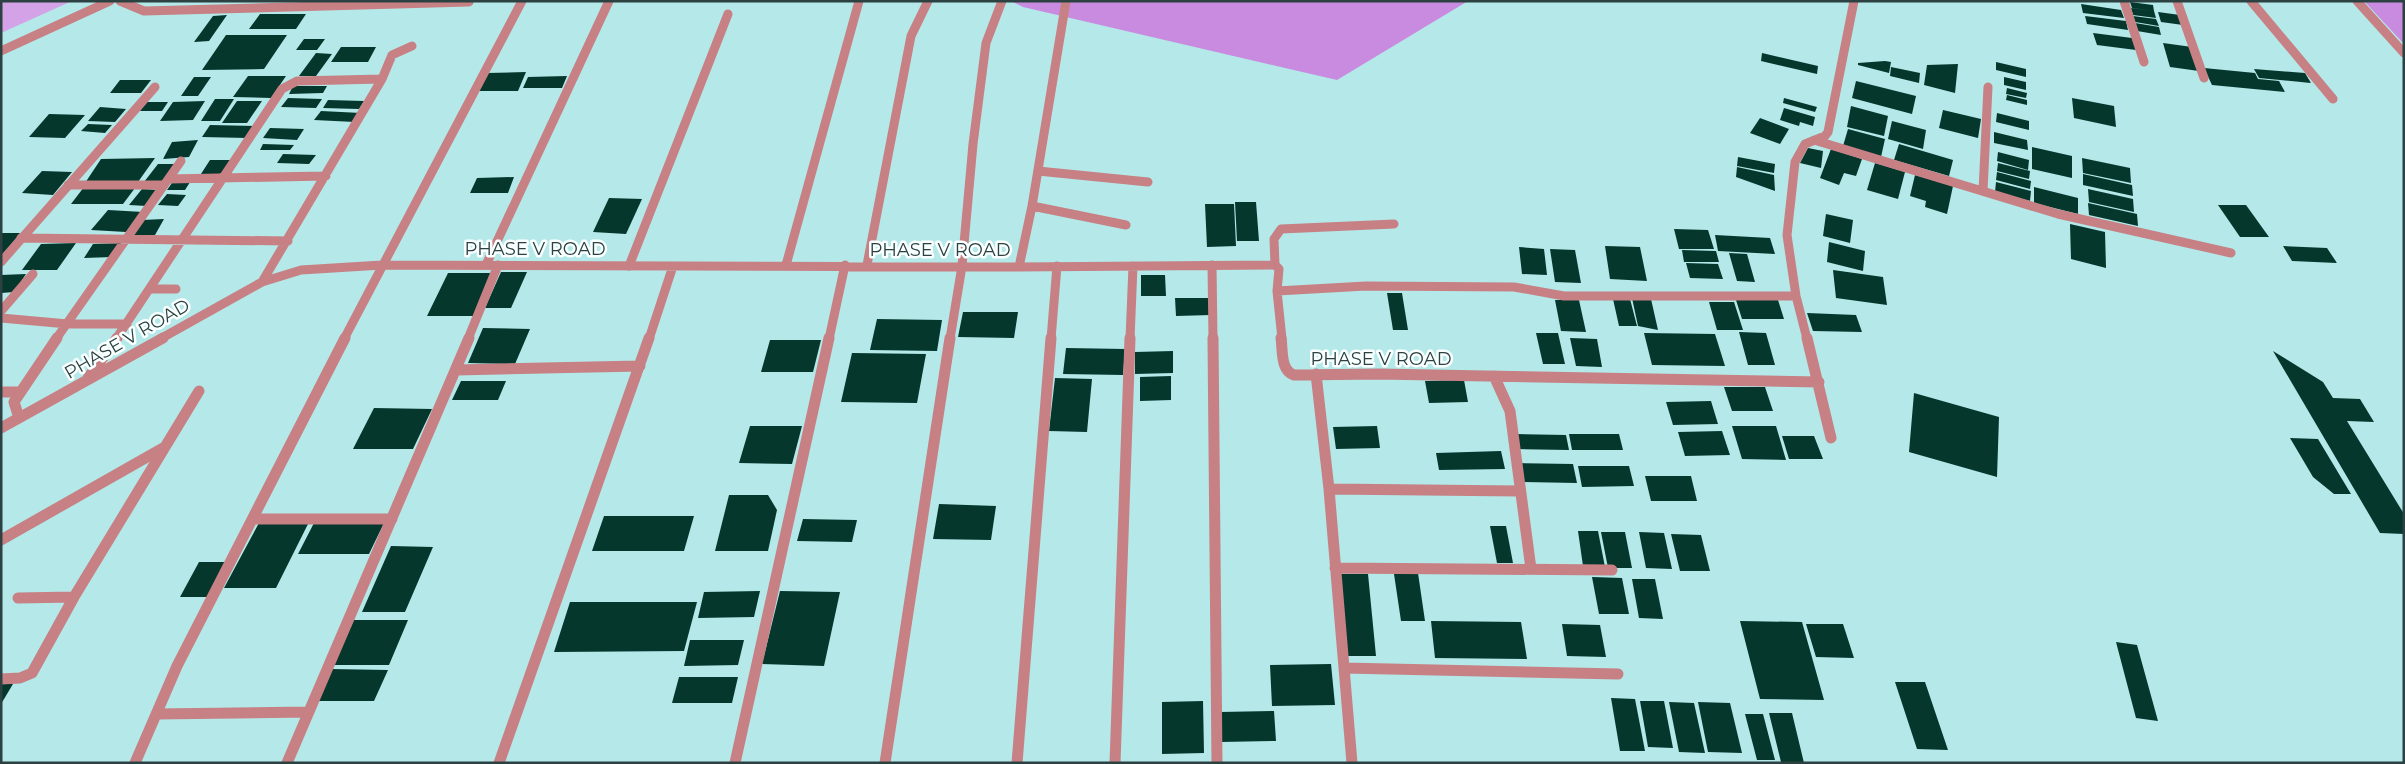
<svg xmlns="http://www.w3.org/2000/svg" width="2405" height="764" font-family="Montserrat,sans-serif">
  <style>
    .green { fill: #d4a2e6 }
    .forest { fill: #c98bdf }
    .building { fill: #05372d }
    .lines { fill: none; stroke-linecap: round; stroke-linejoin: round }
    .service { stroke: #c78083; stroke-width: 9 }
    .minor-far1 { stroke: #c78083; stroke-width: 9 }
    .minor { stroke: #c78083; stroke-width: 11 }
    .labels { text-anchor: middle; stroke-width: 5; stroke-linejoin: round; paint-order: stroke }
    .street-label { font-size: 18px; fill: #2c4141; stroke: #faffff }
  </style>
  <rect width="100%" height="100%" fill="#b4e8e9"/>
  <path class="green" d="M1,1H72L1,33Z"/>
  <path class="forest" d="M1011,1H1468L1337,80L1023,7Z
    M2364,1H2404V44Z"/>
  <path class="building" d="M2130,2L2153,5L2154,11L2132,8Z
    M2081,4L2121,10L2124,18L2083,13Z
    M2131,8L2154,11L2156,18L2133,15Z
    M2158,12L2180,15L2183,25L2161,22Z
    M260,14H306L296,29H249Z
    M227,15L209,41L194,42L213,16Z
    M2085,16L2126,21L2128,30L2087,24Z
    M2133,16L2156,19L2159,26L2135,22Z
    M2135,23L2159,27L2161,35L2137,31Z
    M2093,33L2132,38L2136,50L2097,45Z
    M226,35H287L264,69L202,70Z
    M304,39H325L317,50H296Z
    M2163,43L2192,47L2199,71L2170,67Z
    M341,47H376L368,62H331Z
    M316,53L332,54L316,76H299Z
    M1762,53L1818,66L1817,74L1761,61Z
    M1885,61L1891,62L1889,73L1858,65V63Z
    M1996,62L2026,69V77L1996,70Z
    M1958,64L1955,93L1924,85L1927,65Z
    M1891,67L1920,73L1919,83L1890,76Z
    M2204,68L2255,73L2258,79L2279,81L2285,92L2212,85Z
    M2254,69L2305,73L2311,83L2259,78Z
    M526,72L518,91H477L487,73Z
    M248,76H286L271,98L233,97Z
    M567,76L562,88H523L528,77Z
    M194,77H211L198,96H181Z
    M2004,77L2026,82V90L2004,85Z
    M120,80H151L141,93H110Z
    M1856,81L1916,96L1912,114L1852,98Z
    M293,86H327L323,93L289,94Z
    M2007,88L2027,93L2026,98L2006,94Z
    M2007,95L2027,100V105L2006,100Z
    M288,98L322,99L316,108L281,107Z
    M1784,98L1817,107L1815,112L1783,103Z
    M2072,98L2114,106L2116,127L2074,118Z
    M215,99H234L220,121H201Z
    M328,100L364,101L359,109L323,108Z
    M205,101L193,120L160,121L173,102Z
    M237,101H262L247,123H222Z
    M147,102H168L162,111H140Z
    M1851,106L1888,116L1884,136L1847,127Z
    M100,107L126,109L115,122L88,121Z
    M1784,108L1815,117L1813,126L1800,122L1799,126L1780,120Z
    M1943,110L1981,119L1978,138L1939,128Z
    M321,111L361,113L355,122L314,120Z
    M1997,113L2029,121V130L1996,122Z
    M49,114L85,115L65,138L29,137Z
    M1760,118L1789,129L1780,144L1750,133Z
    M1892,121L1926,130L1923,149L1888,139Z
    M88,124L112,125L105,133L81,131Z
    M210,125L255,126L247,138L202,137Z
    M270,128L304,129L297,140L263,138Z
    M1848,129L1885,139L1881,157L1843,146Z
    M1994,132L2027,140L2028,150L1994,143Z
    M198,140L189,157L163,159L172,142Z
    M263,144L294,145L290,150H260Z
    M1899,144L1953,160L1949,176L1894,160Z
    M2032,147L2072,156V178L2032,169Z
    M1808,148L1823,151L1821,168L1800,163Z
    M1831,149L1862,159L1856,176L1844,173L1839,185L1820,178Z
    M1998,152L2029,160L2028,170L1997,161Z
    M283,154L316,155L309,164L277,163Z
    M1738,157L1775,164L1774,173L1737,166Z
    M155,158L138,182L85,183L101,159Z
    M2082,158L2130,168L2131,183L2083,173Z
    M210,160H235L224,177H199Z
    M1875,163L1905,172L1898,199L1867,190Z
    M1998,163L2030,171L2029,179L1997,171Z
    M158,164H177L163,182H144Z
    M1737,167L1774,175L1775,191L1736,177Z
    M42,171L72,172L53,195L22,193Z
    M1997,172L2031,181L2030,189L1996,180Z
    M2083,174L2132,185L2133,196L2083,185Z
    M1915,175L1953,186L1947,214L1925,207L1926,201L1910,196Z
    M514,177L508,193H470L477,178Z
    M192,179L185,190H167L174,180Z
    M1996,182L2031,191L2030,201L1995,192Z
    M84,187L135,188L123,204H71Z
    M2034,187L2078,198V214L2034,203Z
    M142,189L159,190L147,206L129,205Z
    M2088,189L2133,199L2134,212L2089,202Z
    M167,194L186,195L178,206L158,205Z
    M609,198L642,199L626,234L593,232Z
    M1235,202H1256L1259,241H1237Z
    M2088,203L2137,214L2138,226L2089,215Z
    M1205,204H1234L1236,246L1207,247Z
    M2218,205H2246L2269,237H2240Z
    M108,210L143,212L126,232L91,230Z
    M1826,214L1853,220L1850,243L1823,236Z
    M164,219L155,235L132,236L142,220Z
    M2070,224L2105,232L2106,268L2071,259Z
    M1674,229L1708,230L1714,249H1679Z
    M1,233H20L1,258Z
    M1715,235L1770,238L1775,254L1718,251Z
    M1829,242L1865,251L1863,271L1827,262Z
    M76,243L57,270H22L41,244Z
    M121,243L112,257L84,258L93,244Z
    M1605,246L1640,247L1647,281L1610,279Z
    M2283,246L2327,248L2337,263L2292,261Z
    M1519,247L1544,249L1547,275L1522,274Z
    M1550,249L1575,250L1581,283L1555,282Z
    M1682,250L1716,251L1719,262H1684Z
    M1729,253L1747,254L1755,282L1737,281Z
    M1686,263L1718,264L1723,279L1690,278Z
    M1833,270L1883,277L1887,305L1836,298Z
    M501,272H527L511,308H485Z
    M448,273H493L473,316H427Z
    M26,274L14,292L1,293V275Z
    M1141,275H1165L1166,296H1141Z
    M1387,293H1402L1408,330H1393Z
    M1175,298H1210L1211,315L1176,316Z
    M1632,298L1651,299L1658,330L1638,326Z
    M1613,299H1630L1637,326H1619Z
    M1555,300H1579L1586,332L1561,331Z
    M1736,300H1778L1784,319H1742Z
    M1709,302H1734L1743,330H1717Z
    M963,312H1018L1014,338L958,337Z
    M1807,313L1856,315L1862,332L1813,331Z
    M877,319L942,320L937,351L870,350Z
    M483,328L530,329L515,364L468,363Z
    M1739,332L1766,333L1775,365H1748Z
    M1536,333H1558L1565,364H1543Z
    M1644,333L1715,334L1725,366L1652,365Z
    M1570,338L1597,339L1602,367L1576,366Z
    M770,340H821L813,372H761Z
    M1066,348L1125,349L1123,375L1063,374Z
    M1173,351V373L1135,374V352Z
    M2273,351L2323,382L2333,398L2360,399L2374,422L2347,421L2404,514V534L2380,533Z
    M852,353L926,354L917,403L841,402Z
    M1171,376V400L1140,401V377Z
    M1055,378L1092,379L1087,432L1049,431Z
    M1464,380L1468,402L1429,403L1425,381Z
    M461,381H506L498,400H452Z
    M1724,387H1765L1773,411H1732Z
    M1914,393L1999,417L1997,477L1909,452Z
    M1711,401L1718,424L1673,425L1666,402Z
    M374,408L432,409L413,449H353Z
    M750,426H802L792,464L739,463Z
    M1377,426L1380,448L1336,449L1333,427Z
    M1732,426H1776L1786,460L1742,459Z
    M1722,431L1730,455L1685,456L1678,432Z
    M1515,434L1566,435L1569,450L1517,449Z
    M1569,434H1619L1623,450H1572Z
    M1782,436H1814L1823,459H1789Z
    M2290,438L2318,439L2351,494H2334L2313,477Z
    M1501,451L1505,469L1439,470L1436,453Z
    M1516,463L1573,464L1577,483L1519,482Z
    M1578,466H1629L1634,486L1582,487Z
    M1645,476H1691L1697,501H1651Z
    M729,495H768L777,510L768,551H715Z
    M939,504L996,506L991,540L933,539Z
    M604,516H694L684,551H592Z
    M803,519L857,520L852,542L797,541Z
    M260,521L309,522L276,588H224Z
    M314,523H384L369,554H298Z
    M1490,526H1506L1513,563H1497Z
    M1578,531H1598L1605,567L1583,566Z
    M1601,532H1625L1632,568H1608Z
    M1639,532L1664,533L1672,569L1646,568Z
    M1671,534L1701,535L1710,571H1680Z
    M391,546L433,547L405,612H362Z
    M199,562H227L208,597H180Z
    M1418,573L1425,621H1401L1394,574Z
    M1338,574H1368L1376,656H1344Z
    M1592,577L1622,578L1629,614H1599Z
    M1632,579H1655L1663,619L1639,618Z
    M760,591L754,617L698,618L704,592Z
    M780,591L840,592L824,666L762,664Z
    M570,602H697L684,651L554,652Z
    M354,620H408L389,665H333Z
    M1431,621L1521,622L1527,659L1435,658Z
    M1740,621L1802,622L1824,700L1760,699Z
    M1562,624L1600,625L1606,657L1567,656Z
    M1806,624H1843L1854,658L1816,657Z
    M690,640H744L738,665L684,666Z
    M2116,642L2137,645L2158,721L2136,718Z
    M1331,664L1335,705L1272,706L1270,665Z
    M330,669L388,670L374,701H316Z
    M679,677H738L732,703H672Z
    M1895,682H1925L1948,750L1917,749Z
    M1,684H13L1,704Z
    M1611,698L1635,699L1645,751H1620Z
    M1203,701L1204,753L1162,754V702Z
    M1640,701H1664L1673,748L1648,747Z
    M1669,702L1694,703L1705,753L1679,752Z
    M1698,702L1730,703L1742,753L1708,752Z
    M1274,711L1276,741L1221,742L1220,712Z
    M1769,713H1792L1804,763L1781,762Z
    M1745,714H1763L1775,760H1757Z"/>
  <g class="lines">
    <path class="service" d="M2357,1L2404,53
      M629,266L728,14"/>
    <path class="minor-far1" d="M120,1L144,11L469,2
      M2124,1L2144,62
      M2177,1L2204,78
      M2251,1L2333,99
      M1,51L110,1
      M1814,140L2058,214L2231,253
      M1038,171L1148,182
      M169,179L326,176
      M68,185H164
      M1983,191L1988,87
      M1032,206L1126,225
      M21,238L288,241
      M1,262L155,87
      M486,265L609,1
      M786,265L859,1
      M867,265L911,36L928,1
      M1212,265L1213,339
      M1275,265L1274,239L1281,229L1394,224
      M1019,267L1032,206L1066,1
      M262,282L382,79L392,55L412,46
      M150,289H176
      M1277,291L1366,286L1514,287L1564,296H1796
      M1,311L33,274
      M1,318L68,324H127
      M56,339L181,161
      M116,339L282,89L297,81L382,79
      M160,339L262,282L301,270L382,265L1019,267L1275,265L1279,269L1277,291L1282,339
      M344,339L522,1
      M468,339L498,265
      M649,339L673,266
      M829,339L845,265
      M950,339L962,266L973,144L986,43L1002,1
      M1051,339L1057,266
      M1130,339L1133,266
      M1807,339L1796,296L1787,235L1795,162L1805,144L1825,136L1828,132L1854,1"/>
    <path class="minor" d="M1213,338L1217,763
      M1281,338C1283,350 1280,370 1294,375L1379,374L1819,382
      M1807,338L1831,438
      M456,370L640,366
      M1316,374L1329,489L1352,763
      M1494,376L1510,411L1531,569
      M88,378L117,338
      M1,392H19
      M19,418L14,402L57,338
      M1,428L163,338
      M1329,489L1519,491
      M253,519H392
      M1,540L163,448
      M1335,568L1612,570
      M18,598L74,597
      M1344,668L1618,674
      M1,679L20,678L32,673L74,597L199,391
      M157,714L309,712
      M135,763L177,666L345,338
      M287,763L469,338
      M499,763L649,338
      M735,763L829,338
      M885,763L950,338
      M1017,763L1051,338
      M1115,763L1130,338"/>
  </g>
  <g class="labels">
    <g class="street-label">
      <text x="535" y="255">PHASE V ROAD</text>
      <text x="940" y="256">PHASE V ROAD</text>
      <text transform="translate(127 339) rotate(-30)" y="6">PHASE V ROAD</text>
      <text x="1381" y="365">PHASE V ROAD</text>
    </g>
  </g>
  <rect width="2405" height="764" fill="none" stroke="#2c4141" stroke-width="5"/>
</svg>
